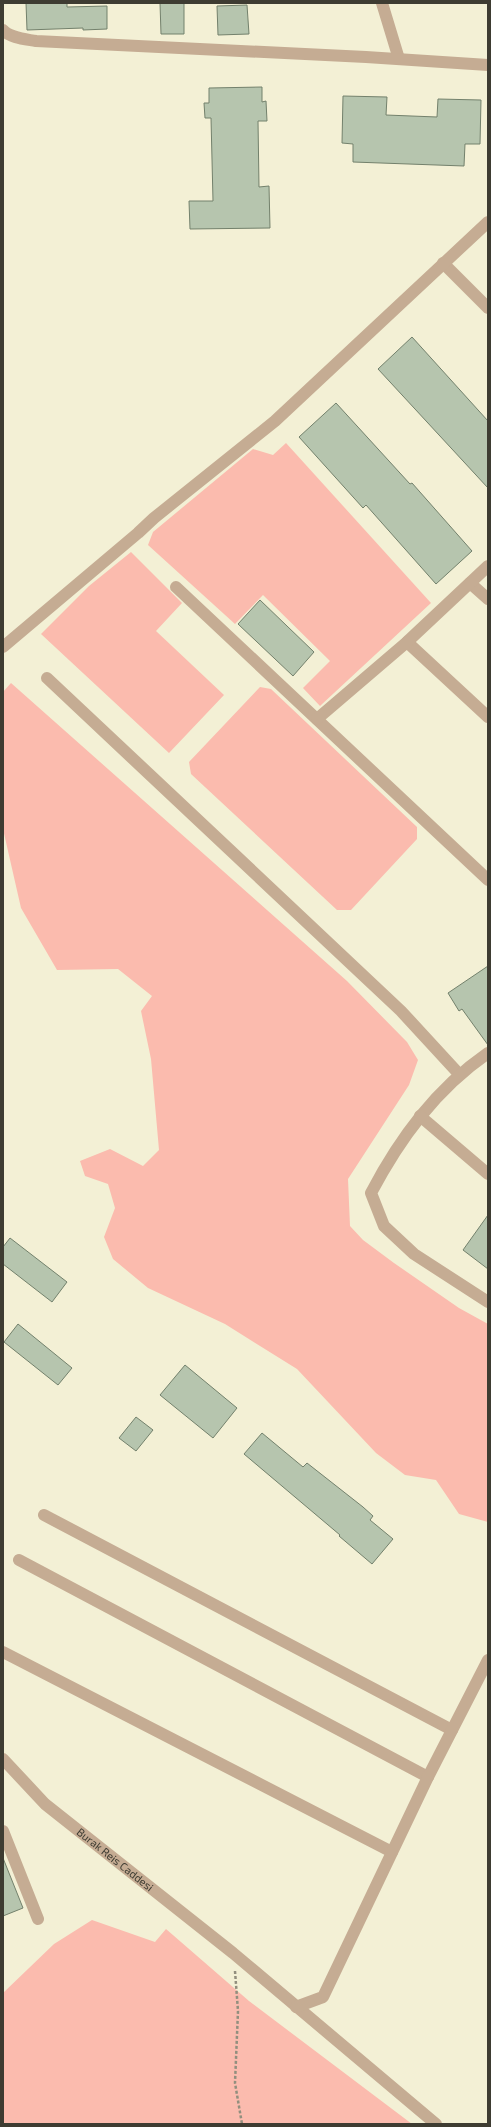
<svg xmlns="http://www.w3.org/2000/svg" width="491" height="2127" font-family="'Exo 2',sans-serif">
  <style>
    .green { fill: #fbbbae }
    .building { fill: #b6c5ae; stroke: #73816c }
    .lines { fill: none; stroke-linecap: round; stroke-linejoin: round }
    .path { stroke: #928f7e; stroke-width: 2.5; stroke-dasharray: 3 2; stroke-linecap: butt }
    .minor { stroke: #c5ac93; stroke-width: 12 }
    .labels { text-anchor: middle; stroke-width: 3.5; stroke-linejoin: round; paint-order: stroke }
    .street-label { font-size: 11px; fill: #3e3c32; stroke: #f3f0d5 }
  </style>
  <rect width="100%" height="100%" fill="#f3f0d5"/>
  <path class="green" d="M286,443L431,603L320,706L303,688L330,661L263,595L235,624L148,545L153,532L253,449L273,455Z
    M131,552L182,603L156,631L224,695L169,753L41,634L89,586Z
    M11,683L347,981L407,1042L418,1060L409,1085L348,1179L350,1226L363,1240L394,1263L459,1308L488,1324V1522L459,1514L436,1480L405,1475L376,1453L297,1369L225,1324L148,1288L113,1259L104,1237L115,1208L108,1184L85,1176L80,1161L110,1149L143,1166L159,1150L151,1059L141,1011L152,996L118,969L57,970L21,908L3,829V692Z
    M260,687L271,689L417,827V839L351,910H337L191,774L189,762Z
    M92,1920L155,1942L166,1929L249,2001L412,2124H3V1993L54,1944Z"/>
  <path class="building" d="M26,3H67V7L107,6V29L83,30V28L27,30Z
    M160,3H184V34H161Z
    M247,5L249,34L218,35L217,6Z
    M262,87V102L266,101L267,121H258L259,187L269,186L270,228L190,229L189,201H213L211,118H205L204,103H209V88Z
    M343,96L387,97L386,115L437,117L438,99L481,100L480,144H465L464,166L353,162V144L342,143Z
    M412,337L488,421V488L378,369Z
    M336,403L410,484L412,483L472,551L436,584L366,505L363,508L299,437Z
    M260,600L314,652L293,676L238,624Z
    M488,966V1045L462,1009L459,1011L448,993Z
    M488,1215V1269L463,1250Z
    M10,1238L67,1282L52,1302L3,1264V1247Z
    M18,1324L72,1368L58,1385L4,1342Z
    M185,1365L237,1408L213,1438L160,1395Z
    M136,1417L153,1430L136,1451L119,1438Z
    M262,1433L303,1467L307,1463L363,1507L373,1516L370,1520L393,1539L372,1564L339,1536L340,1535L244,1454Z
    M3,1858L23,1908L3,1916Z"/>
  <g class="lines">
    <path class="path" d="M235,1971L238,2011L235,2083L242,2124"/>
    <g class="minor">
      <path d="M382,3L399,59"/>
      <path d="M3,30C10,38 25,39 36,41L366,57L488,65"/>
      <path d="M443,263L488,308"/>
      <path d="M470,583L488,599"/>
      <path d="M176,587L488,880"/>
      <path d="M407,642L488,717"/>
      <path d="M3,647L138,533L154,518L275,421L488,222"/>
      <path d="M47,678L401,1011L459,1074"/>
      <path d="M317,719L407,642L488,566"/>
      <path d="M488,1053C436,1089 400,1138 371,1193L384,1226L414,1254L488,1302"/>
      <path d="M420,1116L488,1174"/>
      <path d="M44,1515L452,1730"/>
      <path d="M19,1560L428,1777"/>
      <path d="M3,1652L392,1852"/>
      <path id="s1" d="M3,1759L45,1804L233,1953L436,2124"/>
      <path d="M3,1831L38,1919"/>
      <path d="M296,2007L323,1997L428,1777L488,1660"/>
    </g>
  </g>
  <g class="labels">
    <g class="street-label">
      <text dy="4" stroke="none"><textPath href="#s1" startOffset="151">Burak Reis Caddesi</textPath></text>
    </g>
  </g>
  <rect width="491" height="2127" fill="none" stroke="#3e3c32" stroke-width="8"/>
</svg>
